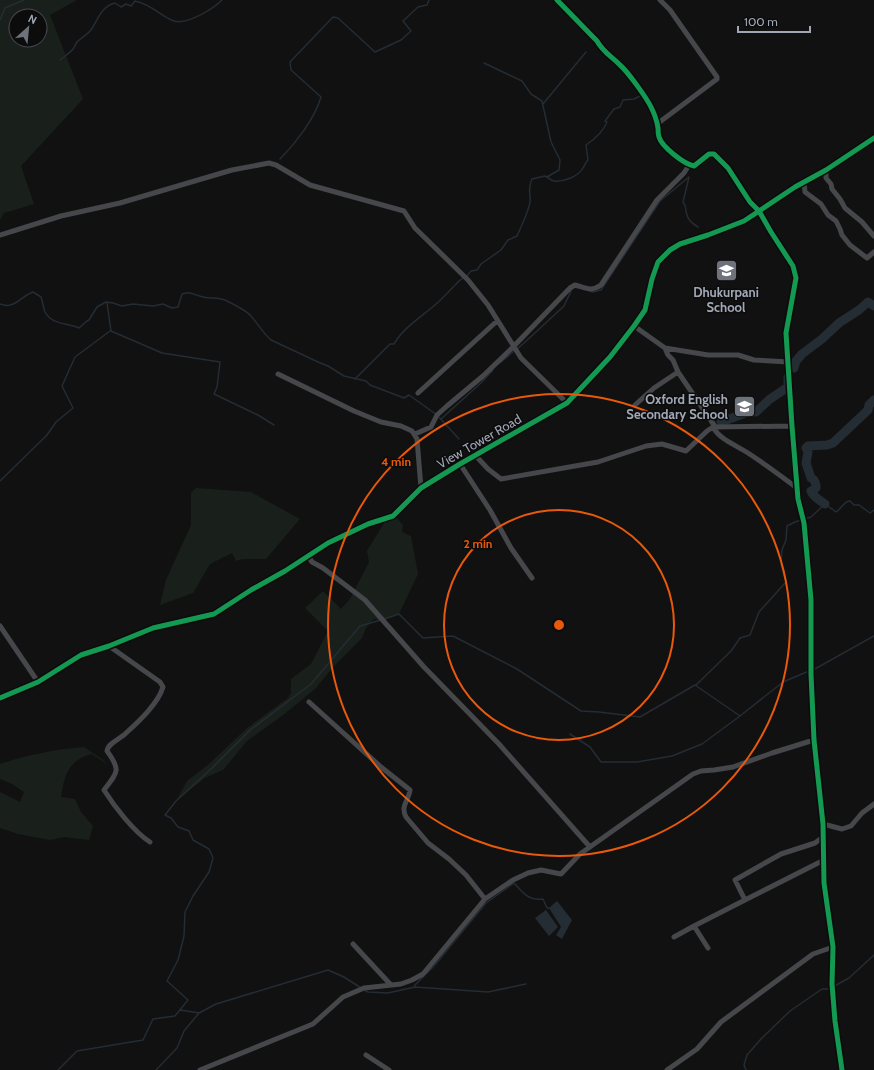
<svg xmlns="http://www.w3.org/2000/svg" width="874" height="1070" font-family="Cabin,sans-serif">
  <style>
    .green { fill: #19201b; fill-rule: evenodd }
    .water { fill: #242c34 }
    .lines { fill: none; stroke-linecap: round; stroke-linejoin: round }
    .stream { stroke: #242c34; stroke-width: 1.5 }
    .river { stroke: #242c34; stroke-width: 9 }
    .minor { stroke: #45474a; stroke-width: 5 }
    .cycleway-casing { stroke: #0c0c0d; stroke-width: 8 }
    .cycleway { stroke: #139951; stroke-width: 5 }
    .ring { fill: none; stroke: #e8590c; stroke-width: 2 }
    .labels { text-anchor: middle; stroke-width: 3; stroke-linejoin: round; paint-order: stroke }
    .poi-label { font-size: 13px; font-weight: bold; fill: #a0a6b4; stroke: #0c0c0d }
    .street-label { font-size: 13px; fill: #a0a6b4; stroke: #0c0c0d }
    .centre { fill: #e8590c; stroke: #0c0c0d; stroke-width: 2 }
    .ring-label { font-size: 12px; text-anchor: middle; font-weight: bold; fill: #e8590c; stroke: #0c0c0d; stroke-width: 3; stroke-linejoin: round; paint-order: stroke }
  </style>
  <rect width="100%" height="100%" fill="#111"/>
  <path class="green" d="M0,0H77L50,15L83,99L21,166L34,204L4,213L0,220ZM16,16H40V40H16Z
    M196,488L251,492L300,519L266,559H243L236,561L232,553L210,564L193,593L160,605L166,580L191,525V493Z
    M391,512L403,525L402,532L411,536L418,574L399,614L383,621L374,619L366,628L362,638L334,666L315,689L282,716L247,741L223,770L205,778L176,801L187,781L209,764L246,729L288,698L291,693V679L311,664L328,631L305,608L323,591L341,609L350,599L369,562L367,551Z
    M84,747L102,759L108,765L92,754C69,759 64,776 61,797L75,799L81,812L93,826L89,840L64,837L50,840L18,834L0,828V792L20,802L24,792L12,784L0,779V764C28,755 55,749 84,747Z"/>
  <path class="water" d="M557,901L572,920L562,939L556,935L561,927L549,908Z
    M546,910L558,927L549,936L535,918Z"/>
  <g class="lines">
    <path class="stream" d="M0,20L5,8L24,0
      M60,60C65,56 71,52 74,48C74,47 77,42 77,42C81,38 88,34 91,30C98,19 102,6 115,3L121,7L126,4L131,6L135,1C153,5 160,16 174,21C187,25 213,9 222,0
      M484,63L522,81L531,94L542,101L551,142L560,160L559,170L547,177
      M543,104L586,52
      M280,159C296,143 315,118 321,97L291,70L290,62L333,17L338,18L375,52L401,40L411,31L403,21L418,7L427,5L429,0
      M467,276L471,271L477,270L481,264L501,250L508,240L517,236C521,227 529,210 530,202C531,193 527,189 532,179L545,176C548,177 551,181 554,181C563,182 578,177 583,168C585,165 585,163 588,160L586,145C595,139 603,132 607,122L605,121L614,109L620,107L623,100L634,99L640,96
      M590,291L593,292L601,290L660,201L689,177L683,202C687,207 685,210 687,215C688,220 693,224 698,227
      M107,303L111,331L162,353L220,362L217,387L214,394L258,415L274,425
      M0,304C14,310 21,296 33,292L41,297C43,302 43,307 45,312C53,326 67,322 79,328L87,321L89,320L97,307L106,302L113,303L122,306L133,304L153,306L163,304L172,308L178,307L182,294C189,291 195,295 203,297C211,299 219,297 227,301C233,304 247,311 251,316C258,324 263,333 271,340L318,362L328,366L344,376L366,381L370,385L404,398L409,395L437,415L459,439
      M517,349L524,343L564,306L572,289
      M500,363L514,351
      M355,379L390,344H394C403,328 421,317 435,305C443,298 451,289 459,281L463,278
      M441,419L482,382L493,370
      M0,481L47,435L56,422L73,408L62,386L75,357L110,331
      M384,619L399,614L423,638L453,636L517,669L581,711L599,712L640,717L695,685L740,716L783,682L809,671
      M813,670L874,636
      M696,685L731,651L740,638L750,635L759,612L786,582L781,564L782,550L786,540L787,526L795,522L811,517L825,504L836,512C842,508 844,501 850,501L854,505H859L870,513L874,510
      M570,734L590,747L601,762H637L672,756L702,744L740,716
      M426,974L434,966L486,903L514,883C523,893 529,901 543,899L547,908H549
      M415,987V985L424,976
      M364,990L368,992L388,993L415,987L488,992L526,984
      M180,1010L199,1013L216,1004L328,970L344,977L361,988
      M58,1070L77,1051L143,1040L153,1019L175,1016L188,1000L167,981L178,960L184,936L185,912L193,896L209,872L213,858L209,849L193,840L189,831L178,827L171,818L165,815L176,801L211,769L250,730L311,684L360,626L381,620
      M156,1070L177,1048L184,1031L199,1013
      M746,1070L744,1065L747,1055L761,1039L790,1011L822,989H829L849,978L874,955"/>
    <path class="river" d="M794,368L796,361L802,354L822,339L839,323L859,310L868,302L874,306
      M721,422L751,411L756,412L770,399L788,387V377
      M825,504C820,500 813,497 811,491L816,488V485L814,480L811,478L806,463L808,452L806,448L808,446L827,445L833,443L868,410L869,405L874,400"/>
    <path class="minor" d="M557,0L597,41C603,52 611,56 620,65C628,72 646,97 651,107C654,113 657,121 658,128C658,131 658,134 659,137C662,147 684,164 694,166L709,154H714L728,168L750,202L759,211L771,232L793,266L796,278L786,333L792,426L798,499L804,523L811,600V674L814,740L823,824L824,883L833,947L832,984L835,1021L842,1070
      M657,124L717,79V77L670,10L660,0
      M826,170V178L831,184L832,189L840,199L845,208L862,222L874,236
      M804,182L805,192L821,204L828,215L836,221L840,229L842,235L850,245L867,258L874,252
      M0,235L61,216L120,203L232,170L269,163L276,165L310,185L404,211L415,228L468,280L488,305L521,358L567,403
      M634,326L665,348L668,355L673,360L678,372
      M665,348L708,355H738L754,360L789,362
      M278,374L354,411L381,422L401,426L412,431L417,439L421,488
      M418,393L497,321
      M635,405L654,388L678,372L714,425L713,427L792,426
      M415,434L431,427L437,415L447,406L483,376L513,347L570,288L575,285C586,288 591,292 601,285L657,200L684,173L689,165
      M476,456L488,469L501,479L598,462L646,446L662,444L686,451L707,431L713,427C720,440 736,445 748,453C765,464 781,476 797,488
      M460,464L490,510L511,548L532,578
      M308,556L312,562L323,568L365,600L424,667L499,744L590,847
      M0,626L38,682
      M109,646L160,682L163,687C158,704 138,722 125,734C120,739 108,743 107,751C121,770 118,772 104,790C114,806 134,832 150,842
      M0,698L38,682L81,655L109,646L153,628L214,614L251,590L285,571L328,543L368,524L393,516L421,488L460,464L567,403L610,357L634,326L645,310L652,279L658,262L670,250L680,244L708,235L744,221L795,187L826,170L874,138
      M309,702L381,767L410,790C409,800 400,806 406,817L428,843L449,859L466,875L485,899
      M823,824L842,829L851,826L862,813L874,804
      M745,900L824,860
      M694,926L708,948
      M674,937L694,926L745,900L735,880L781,854L815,843L823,837
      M353,944L391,985
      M366,1055L389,1070
      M200,1070L313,1024L343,997L364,988L401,984L412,980L423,974L485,899L513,880L528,873L541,870L561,874L580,854L693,774L701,771L714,770L733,767L772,753L814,740
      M667,1070L697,1049L721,1022L813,954L833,947"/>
    <defs>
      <path id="cycleway" d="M557,0L597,41C603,52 611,56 620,65C628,72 646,97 651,107C654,113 657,121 658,128C658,131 658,134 659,137C662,147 684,164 694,166L709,154H714L728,168L750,202L759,211L771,232L793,266L796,278L786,333L792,426L798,499L804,523L811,600V674L814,740L823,824L824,883L833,947L832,984L835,1021L842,1070
        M0,698L38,682L81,655L109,646L153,628L214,614L251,590L285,571L328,543L368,524L393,516L421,488L460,464L567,403L610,357L634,326L645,310L652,279L658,262L670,250L680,244L708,235L744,221L795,187L826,170L874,138"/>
    </defs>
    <use href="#cycleway" class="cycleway-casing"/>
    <use href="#cycleway" class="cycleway"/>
  </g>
  <g class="ring">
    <circle cx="559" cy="625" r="115"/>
    <circle cx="559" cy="625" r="231"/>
  </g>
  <defs>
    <symbol id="school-square" viewBox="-11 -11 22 22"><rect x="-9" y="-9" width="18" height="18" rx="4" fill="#6e727b" stroke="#0c0c0d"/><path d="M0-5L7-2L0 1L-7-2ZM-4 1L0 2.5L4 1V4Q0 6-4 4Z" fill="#fff"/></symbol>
  </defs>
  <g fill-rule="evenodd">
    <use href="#school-square" x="714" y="258" width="25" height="25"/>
    <use href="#school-square" x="732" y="394" width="25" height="25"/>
  </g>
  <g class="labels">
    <g class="poi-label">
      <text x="726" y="297">Dhukurpani<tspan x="726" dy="15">School</tspan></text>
      <text x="728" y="404" text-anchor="end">Oxford English<tspan x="728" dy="15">Secondary School</tspan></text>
    </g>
    <g class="street-label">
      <text transform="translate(479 441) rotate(-30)" y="5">View Tower Road</text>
    </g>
  </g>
  <circle cx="559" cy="625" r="6" class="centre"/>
  <g class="ring-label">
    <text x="396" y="466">4 min</text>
    <text x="478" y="548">2 min</text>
  </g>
  <g transform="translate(28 28) rotate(27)"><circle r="19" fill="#0c0c0d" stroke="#474a50"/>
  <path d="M0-3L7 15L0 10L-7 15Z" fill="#6e727b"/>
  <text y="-6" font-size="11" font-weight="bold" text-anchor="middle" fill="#a0a6b4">N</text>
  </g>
  <path d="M738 26v6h72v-6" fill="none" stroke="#a0a6b4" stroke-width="2"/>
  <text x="744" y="26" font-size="12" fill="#a0a6b4" stroke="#0c0c0d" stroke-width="3" paint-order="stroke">100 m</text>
</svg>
